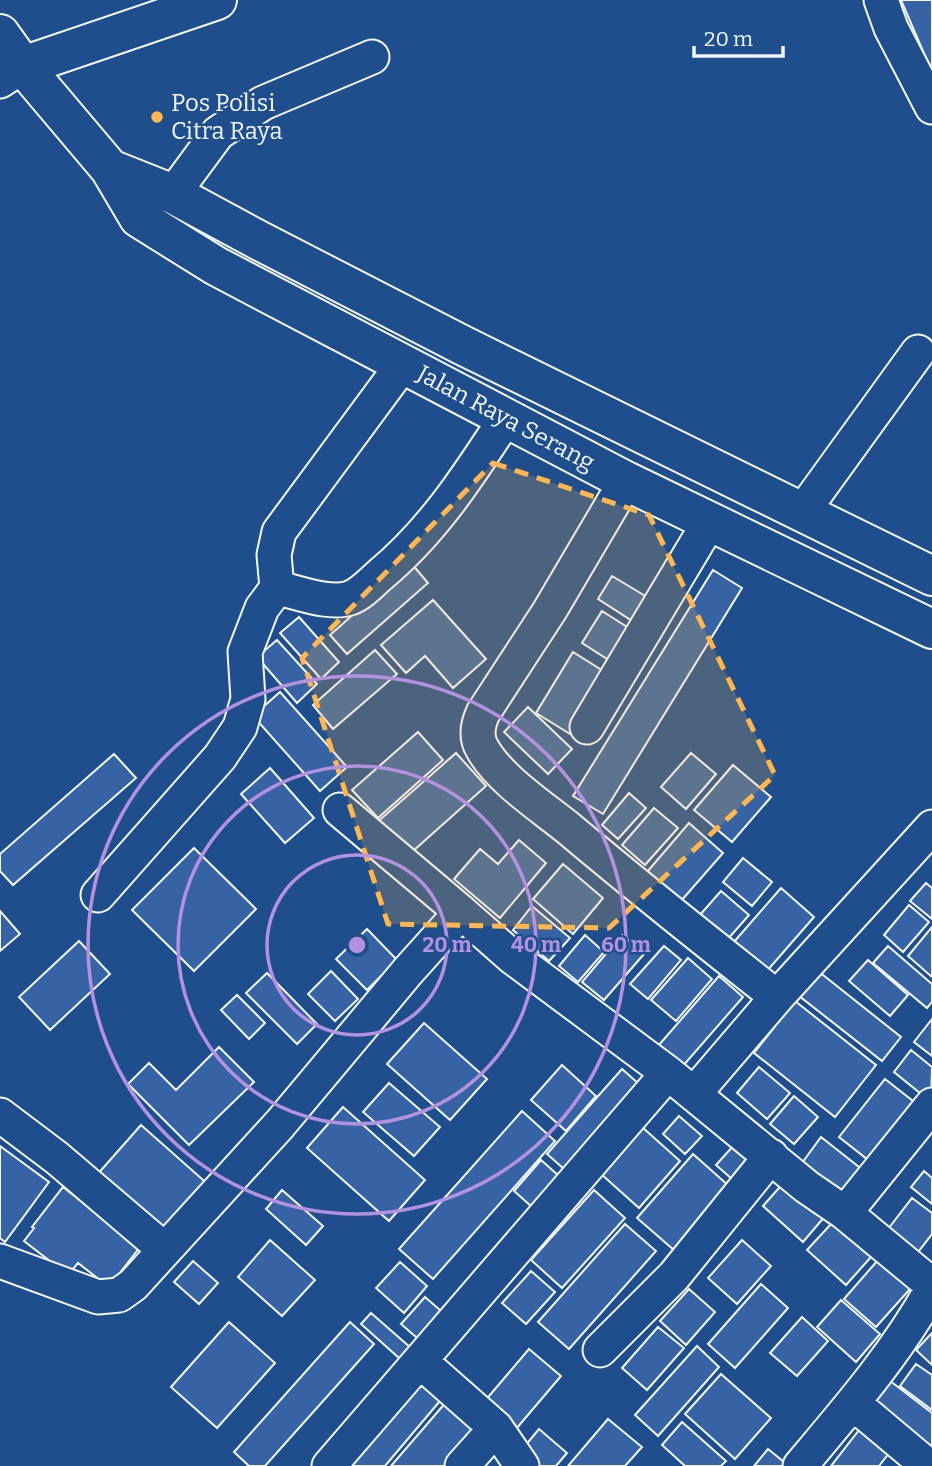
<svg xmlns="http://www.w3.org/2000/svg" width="932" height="1466" font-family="Bitter,serif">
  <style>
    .building { fill: #3563a3; stroke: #f2f6ff; stroke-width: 2 }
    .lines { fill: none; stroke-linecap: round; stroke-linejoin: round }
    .minor-casing { stroke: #f2f6ff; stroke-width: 37 }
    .major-casing { stroke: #f2f6ff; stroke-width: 42 }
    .highway-casing { stroke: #f2f6ff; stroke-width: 42 }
    .minor { stroke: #1f4e8c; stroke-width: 33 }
    .major { stroke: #1f4e8c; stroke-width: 38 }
    .highway { stroke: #1f4e8c; stroke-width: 38 }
    .marked { fill: #ffb74d; fill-opacity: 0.2; stroke: #ffb74d; stroke-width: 5; stroke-dasharray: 14 9; stroke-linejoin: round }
    .ring { fill: none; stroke: #b691df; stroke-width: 3.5 }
    .poi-dot { fill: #ffb74d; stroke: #1f4e8c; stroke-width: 2.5 }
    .labels { text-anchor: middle; stroke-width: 5; stroke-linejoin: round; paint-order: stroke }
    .poi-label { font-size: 24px; fill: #f2f6ff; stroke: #1f4e8c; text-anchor: start }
    .street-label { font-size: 24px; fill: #f2f6ff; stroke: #1f4e8c }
    .centre { fill: #b691df; stroke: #1f4e8c; stroke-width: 3.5 }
    .ring-label { font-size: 21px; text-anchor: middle; font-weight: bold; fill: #b691df; stroke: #1f4e8c; stroke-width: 5; stroke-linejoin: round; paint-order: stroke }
  </style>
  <rect width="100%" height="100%" fill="#1f4e8c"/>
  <path class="building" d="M901,0H932V72Z
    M411,563L428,583L347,654L330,635Z
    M713,570L742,588L603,814L573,796Z
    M612,576L652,600L637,624L598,599Z
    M433,600L486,659L453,688L425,656L406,673L381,645Z
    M602,611L635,632L615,664L582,643Z
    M299,617L339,662L321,679L280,633Z
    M277,640L317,684L297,703L257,657Z
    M375,650L397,674L333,729L313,705Z
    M573,652L608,674L570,734L536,713Z
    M280,692L347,767L320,791L253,716Z
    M528,707L572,749L548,774L504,732Z
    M418,732L443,760L378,818L352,790Z
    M456,753L486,786L404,859L374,825Z
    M691,753L716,774L686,809L661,787Z
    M114,754L136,778L13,885L0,871V854Z
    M733,765L771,797L732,842L694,810Z
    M270,768L314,818L285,843L241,794Z
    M629,793L646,808L618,839L602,825Z
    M654,808L678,828L645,865L622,845Z
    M689,823L723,853L681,901L647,872Z
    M519,840L546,863L500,918L454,879L480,849L498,864Z
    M194,848L256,909L194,971L132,910Z
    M743,858L772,882L752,906L723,882Z
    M563,864L603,898L573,934L533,899Z
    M926,883L932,888V919L910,901Z
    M781,888L814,917L766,972L733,943Z
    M721,891L749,915L727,940L699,916Z
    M909,905L929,922L903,952L884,935Z
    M532,906L570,938L549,961L513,930Z
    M0,911L20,934L0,951Z
    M932,927V977L908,956Z
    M367,929L397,960L367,990L336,959Z
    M585,935L604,952L578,982L559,966Z
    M622,935L644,954L604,1000L582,982Z
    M79,941L110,974L50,1030L19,997Z
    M664,946L681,960L648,999L630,984Z
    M888,946L932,984V1002L927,1008L873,963Z
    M688,958L712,979L676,1021L651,1000Z
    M868,960L908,995L890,1016L849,981Z
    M813,967L901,1037L882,1061L794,992Z
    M331,971L358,999L335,1021L308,994Z
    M267,973L317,1024L297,1044L246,993Z
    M719,976L743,997L682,1067L658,1046Z
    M237,995L265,1023L249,1039L221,1010Z
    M795,1001L876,1065L835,1117L754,1053Z
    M932,1019V1056L914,1042Z
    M424,1023L487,1079L450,1120L387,1064Z
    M219,1047L254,1082L189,1145L128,1084L149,1063L176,1090Z
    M911,1050L932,1067L931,1102L894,1072Z
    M562,1065L596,1096L566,1131L531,1100Z
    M759,1067L790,1093L767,1119L737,1093Z
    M622,1069L647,1091L572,1176L547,1154Z
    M885,1079L918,1105L872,1163L839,1137Z
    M389,1083L440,1127L414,1156L363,1112Z
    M794,1096L818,1117L794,1144L770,1124Z
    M343,1107L425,1180L389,1221L307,1148Z
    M522,1111L555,1141L433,1279L399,1249Z
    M679,1116L702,1136L685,1154L663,1134Z
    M141,1125L211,1187L165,1238L96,1176Z
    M642,1127L680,1161L639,1208L601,1174Z
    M821,1137L864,1171L844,1196L802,1163Z
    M735,1144L760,1166L741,1187L716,1165Z
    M0,1146L49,1182L5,1242L0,1238Z
    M693,1154L738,1194L682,1257L637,1218Z
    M541,1160L568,1184L541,1215L514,1191Z
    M924,1171L932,1178V1204L911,1187Z
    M786,1180L826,1215L803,1242L763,1206Z
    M63,1187L140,1247L109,1287L78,1263L68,1275L24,1241L34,1228L32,1227Z
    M282,1190L323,1226L306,1245L266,1209Z
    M594,1190L625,1218L562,1288L531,1260Z
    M912,1198L932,1213V1234L915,1256L885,1233Z
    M832,1223L871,1257L846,1285L807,1250Z
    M625,1224L656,1251L569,1349L538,1322Z
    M270,1240L315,1280L282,1316L238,1277Z
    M742,1240L771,1266L737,1304L708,1278Z
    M878,1260L910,1289L876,1327L844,1299Z
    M193,1261L218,1283L199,1304L174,1282Z
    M400,1262L427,1286L404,1313L376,1288Z
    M531,1271L555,1292L526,1324L502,1303Z
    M761,1284L788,1308L735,1368L708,1344Z
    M689,1289L715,1312L686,1345L660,1321Z
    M425,1297L448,1317L424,1344L401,1324Z
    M841,1300L880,1334L856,1362L817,1327Z
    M371,1313L419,1355L408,1366L361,1324Z
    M802,1317L828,1341L797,1376L770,1353Z
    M229,1322L275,1363L217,1428L171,1387Z
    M350,1322L374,1344L265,1466H249L234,1452Z
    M658,1327L684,1348L647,1390L622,1368Z
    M932,1333V1365L916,1350Z
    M697,1346L719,1367L658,1436L635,1415Z
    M529,1349L561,1376L516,1429L484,1402Z
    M916,1364L932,1375V1410L900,1386Z
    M417,1371L445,1395L385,1466H336Z
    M721,1374L771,1418L735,1459L685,1414Z
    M881,1374L932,1413V1453L861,1401Z
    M447,1401L479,1428L447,1466H391Z
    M608,1419L642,1447L625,1466H568Z
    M682,1422L726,1461L721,1466H685L662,1445Z
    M863,1425L893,1448L879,1466H831Z
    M539,1429L567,1453L556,1466H536L520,1452Z
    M768,1449L789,1466H754Z"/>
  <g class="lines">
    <defs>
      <path id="minor" d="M881,0L891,28L932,107
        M0,81L23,66
        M173,194L218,133L263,103L372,57
        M626,481L550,610L483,713C478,724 475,736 482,748C498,778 542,807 568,828C637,886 707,942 777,997
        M803,511L918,352
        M277,588C298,592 329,605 350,598C361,594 371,583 380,575C433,531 469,475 506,418
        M587,727L710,521
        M340,810L461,912
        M98,895L220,757L240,727L248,699L245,652L262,608L277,588L274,555L279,532L403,364
        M694,1094L777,997L932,827
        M0,1115L57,1158L165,1250
        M845,1213L932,1105
        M0,1261L98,1297L119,1295L133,1285L280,1124L408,971L461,912L512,957L668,1073L807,1187L845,1213L932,1285
        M600,1350L674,1276L771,1156
        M420,1361L496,1428L522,1466
        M853,1403L928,1466
        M329,1466L668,1073
        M462,1466L496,1428
        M800,1466C847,1410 896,1354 932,1289"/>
      <path id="major" d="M23,66L217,0"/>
      <path id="highway" d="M0,34L23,66L110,169L139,218L216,266L626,481L932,629
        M110,169L173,194L260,241L464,346L932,576"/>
    </defs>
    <use href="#minor" class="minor-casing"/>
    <use href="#major" class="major-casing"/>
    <use href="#highway" class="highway-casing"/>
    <use href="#minor" class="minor"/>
    <use href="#major" class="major"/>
    <use href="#highway" class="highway"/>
  </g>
  <path class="marked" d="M493,463L649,515L775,775L609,928L388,924L302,658Z"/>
  <g class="ring">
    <circle cx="357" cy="945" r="90"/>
    <circle cx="357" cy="945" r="179"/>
    <circle cx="357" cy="945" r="269"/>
  </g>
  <circle class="poi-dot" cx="157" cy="117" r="7"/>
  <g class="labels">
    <g class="poi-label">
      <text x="171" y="111">Pos Polisi<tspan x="171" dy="28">Citra Raya</tspan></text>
    </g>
    <g class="street-label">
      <text transform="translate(506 418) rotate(28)" y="8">Jalan Raya Serang</text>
    </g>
  </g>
  <circle cx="357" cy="945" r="10" class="centre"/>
  <g class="ring-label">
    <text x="447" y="952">20 m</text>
    <text x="536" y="952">40 m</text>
    <text x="626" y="952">60 m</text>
  </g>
  <path d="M694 46v10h89v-10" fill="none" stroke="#f2f6ff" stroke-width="3.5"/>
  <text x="704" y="46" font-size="21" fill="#f2f6ff" stroke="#1f4e8c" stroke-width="5" paint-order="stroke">20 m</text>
</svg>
